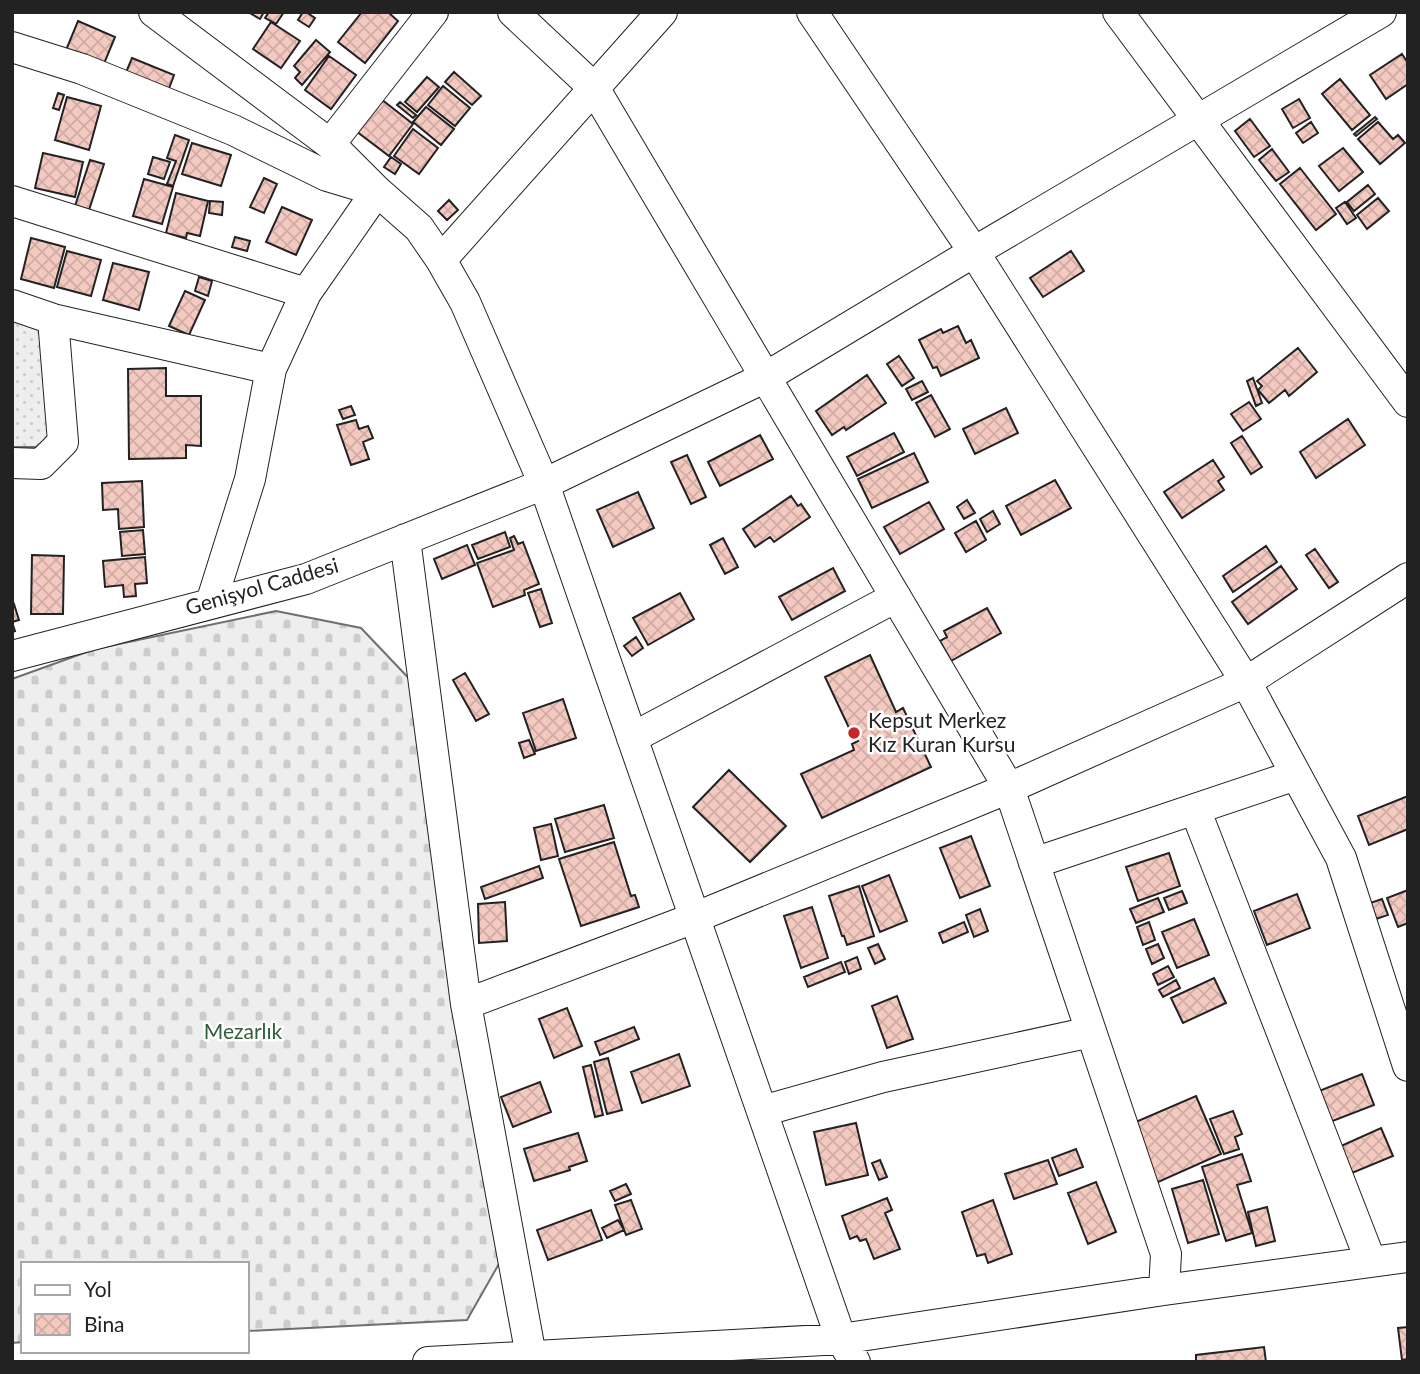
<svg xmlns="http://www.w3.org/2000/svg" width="1420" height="1374" font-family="Lato,sans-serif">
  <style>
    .grass { fill: url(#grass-dots); stroke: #6f6f6f; stroke-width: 2 }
    .cemetery { fill: url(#cemetery-stones); stroke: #6f6f6f; stroke-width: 2 }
    .building { fill: url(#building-cross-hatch); stroke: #222; stroke-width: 2 }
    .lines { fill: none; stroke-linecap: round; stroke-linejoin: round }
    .minor-casing { stroke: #222; stroke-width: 32 }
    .minor { stroke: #fff; stroke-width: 30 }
    .poi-dot { fill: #c62828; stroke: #fff; stroke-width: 2.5 }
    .labels { text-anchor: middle; stroke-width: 5; stroke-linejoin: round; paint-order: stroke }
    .street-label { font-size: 21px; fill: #222; stroke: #fff }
    .poi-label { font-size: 21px; fill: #222; stroke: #fff; text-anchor: start }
    .park-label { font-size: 21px; fill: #2f5e38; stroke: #fff }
  </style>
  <defs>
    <pattern id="grass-dots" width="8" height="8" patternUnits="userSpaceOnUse" patternTransform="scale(1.75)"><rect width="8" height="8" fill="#eee"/><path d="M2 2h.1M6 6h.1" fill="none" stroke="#ccc" stroke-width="1.8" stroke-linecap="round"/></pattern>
    <pattern id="cemetery-stones" width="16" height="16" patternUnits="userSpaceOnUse" patternTransform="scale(1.75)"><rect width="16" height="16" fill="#eee"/><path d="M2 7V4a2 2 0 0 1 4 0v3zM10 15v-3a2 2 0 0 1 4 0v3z" fill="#ccc"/></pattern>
    <pattern id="building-cross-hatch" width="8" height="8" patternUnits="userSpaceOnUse" patternTransform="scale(1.75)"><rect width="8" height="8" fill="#f3c9c0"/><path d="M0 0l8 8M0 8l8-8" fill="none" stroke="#d0aca5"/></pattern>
  </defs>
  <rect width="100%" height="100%" fill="#fff"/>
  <path class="grass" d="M12,319L40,328L49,437L36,447H12Z"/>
  <path class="cemetery" d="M276,611L361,628L438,709L500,1262L467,1320L247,1331V1264H23V1342L12,1343V679L95,649Z"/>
  <path class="building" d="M248,12H264L260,19Z
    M269,12H284L276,24L265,18Z
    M303,12H306L315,18L309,27L298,20Z
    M362,12H388L398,21L365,63L338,42Z
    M78,21L115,37L101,71L64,55Z
    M271,22L300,41L281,68L253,49Z
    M316,40L330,52L302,85L295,78L300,72L294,66Z
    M1402,54L1408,63V84L1386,99L1370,75Z
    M329,56L356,75L331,109L305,90Z
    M132,58L174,75L165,99L122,82Z
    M454,72L481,96L472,105L445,82Z
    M427,77L439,87L417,112L405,102Z
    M1340,79L1370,115L1352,130L1322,94Z
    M443,86L470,108L455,126L428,105Z
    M58,93L64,95L59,110L53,108Z
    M67,97L101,106L89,150L55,140Z
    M381,99L413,124L389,156L356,131Z
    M1299,99L1310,118L1293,128L1282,109Z
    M400,102L416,115L413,118L397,105Z
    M426,107L454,129L441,145L413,122Z
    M1375,117L1377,119L1356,136L1354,134Z
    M1250,119L1270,146L1254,157L1235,131Z
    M1311,122L1318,133L1303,143L1296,133Z
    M1378,122L1393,139L1398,135L1405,143L1380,164L1358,139Z
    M413,129L438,148L419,174L394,156Z
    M175,135L189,140L173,186L167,184L176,161L167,158Z
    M192,143L231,155L221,186L182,174Z
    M1343,148L1363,172L1339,191L1319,166Z
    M1272,149L1289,172L1276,181L1259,160Z
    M43,153L83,162L75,197L35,188Z
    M153,157L170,162L164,179L148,174Z
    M391,157L401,164L395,174L384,167Z
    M90,160L104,164L89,210L75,206Z
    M1300,168L1336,214L1316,230L1280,184Z
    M264,178L277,184L264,213L250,207Z
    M144,179L173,187L162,224L133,216Z
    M1368,185L1375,194L1354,211L1347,202Z
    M176,193L208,201L200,236L187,233L186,238L166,233Z
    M1378,198L1389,211L1367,229L1357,215Z
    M449,200L458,210L447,220L438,211Z
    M210,201L223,202L222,215L209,213Z
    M1345,202L1356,218L1347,224L1336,208Z
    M282,207L312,220L296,255L266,242Z
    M235,237L250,241L247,251L232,247Z
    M31,238L65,247L54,288L21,279Z
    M67,251L101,260L91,296L57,287Z
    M1071,251L1084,271L1043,297L1030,278Z
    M113,263L149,272L139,310L103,300Z
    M199,277L212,281L208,296L195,291Z
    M185,291L205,300L189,335L169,326Z
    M958,326L966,343L971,340L979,358L941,376L937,367L933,368L919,340L941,329L943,333Z
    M1298,348L1317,372L1289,396L1285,390L1269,403L1258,390L1262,386L1257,381Z
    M899,356L914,378L902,386L887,364Z
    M166,368V396H201V446L186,445V458L129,459L128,369Z
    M867,375L886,403L846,430L844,427L832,435L816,411Z
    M1253,378L1262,403L1256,406L1247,381Z
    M922,381L928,392L912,400L906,389Z
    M931,395L950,429L935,437L916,403Z
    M1249,402L1261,419L1243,431L1231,414Z
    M351,406L355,415L343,419L339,410Z
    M1006,408L1018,433L975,454L963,429Z
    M1348,419L1365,445L1316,478L1300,452Z
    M356,420L359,429L368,426L373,438L363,442L369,459L351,465L337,425Z
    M894,433L904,452L857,476L847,457Z
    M760,435L773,459L720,486L708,462Z
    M1242,436L1262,467L1251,474L1231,443Z
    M914,453L928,482L872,508L858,479Z
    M687,455L706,497L691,504L671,462Z
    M1213,460L1224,477L1218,481L1224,490L1182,518L1164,492Z
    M1055,480L1071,508L1021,535L1006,506Z
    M142,481L144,527L119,529L118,509L103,510L102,483Z
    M638,492L654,528L613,547L597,510Z
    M791,496L798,506L801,504L810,517L774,542L770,537L755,547L743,529Z
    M967,500L975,513L964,519L957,507Z
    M929,502L944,529L900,554L884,527Z
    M993,511L1000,524L987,532L980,519Z
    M976,521L986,540L966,552L955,533Z
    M143,530L145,554L122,556L120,532Z
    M505,532L510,547L478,559L472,545Z
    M514,536L518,544L523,542L539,584L524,590L525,595L493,607L477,563L514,550L510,538Z
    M723,538L738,567L725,574L710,545Z
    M467,545L475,565L442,579L434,559Z
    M1266,546L1277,562L1233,592L1223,576Z
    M1315,549L1338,582L1329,588L1306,555Z
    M32,555L64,556L63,614H31Z
    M145,557L147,583L135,584L136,596L124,597L123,585L105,587L103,561Z
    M1281,566L1297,589L1248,624L1232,602Z
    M833,568L845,591L792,620L779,597Z
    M541,589L552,623L540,627L528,593Z
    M680,593L694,619L648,645L633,618Z
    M14,604L19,620L12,622L15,631L12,632V605Z
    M987,608L1001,633L951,661L940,641L947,637L944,631Z
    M636,637L643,648L632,656L624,646Z
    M870,655L896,712L903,708L931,767L822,818L801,774L854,750L852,744L858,741L853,729L850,730L825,677Z
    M465,673L489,714L476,721L453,680Z
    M563,699L576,738L536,751L523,713Z
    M529,740L535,754L524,758L519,743Z
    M729,770L786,826L750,862L693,807Z
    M1408,796V829L1369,845L1358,816Z
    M604,805L614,838L565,852L555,819Z
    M551,824L558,856L541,860L534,828Z
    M971,836L990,886L960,898L940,848Z
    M614,842L631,896L635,895L639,907L581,926L559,859Z
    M1169,853L1180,886L1138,901L1126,867Z
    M539,866L543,878L485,899L481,887Z
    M889,875L907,921L880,932L862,886Z
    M859,886L874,936L847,945L844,936H842L829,896Z
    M1408,890V923L1398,927L1387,898Z
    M1182,891L1187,903L1169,910L1164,898Z
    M1297,894L1310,928L1267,945L1254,911Z
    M1158,898L1164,912L1136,923L1130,909Z
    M1382,899L1388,915L1376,919L1370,903Z
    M505,902L507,941L479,943L478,904Z
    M812,907L828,958L801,968L784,916Z
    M980,909L988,931L974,937L966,915Z
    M1194,919L1209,955L1177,968L1162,932Z
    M964,922L968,932L943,943L939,933Z
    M1149,922L1155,940L1143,945L1137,927Z
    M878,944L885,959L875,964L868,948Z
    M1158,944L1164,958L1152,964L1146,949Z
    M857,957L861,969L849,974L845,962Z
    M841,962L845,972L808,987L804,977Z
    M1168,966L1174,977L1158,985L1153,974Z
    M1214,978L1226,1003L1183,1023L1171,998Z
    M1176,980L1180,988L1163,997L1159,990Z
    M897,996L913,1039L887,1048L872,1006Z
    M567,1008L582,1046L554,1058L539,1019Z
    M634,1027L639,1039L600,1055L595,1042Z
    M679,1054L690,1086L642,1103L631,1072Z
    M608,1058L622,1110L607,1114L594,1062Z
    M591,1065L603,1115L595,1117L583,1067Z
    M1362,1074L1374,1105L1330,1122L1319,1091Z
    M540,1082L551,1112L513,1127L501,1097Z
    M1196,1096L1221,1154L1156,1183L1131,1124Z
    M1233,1111L1242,1134L1235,1137L1239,1149L1224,1154L1210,1119Z
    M856,1123L868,1175L826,1185L814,1132Z
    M1381,1128L1393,1156L1352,1173L1341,1146Z
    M578,1133L587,1161L569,1167L570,1170L534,1181L524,1149Z
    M1076,1149L1083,1167L1059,1176L1052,1158Z
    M1242,1154L1251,1181L1237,1185L1252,1233L1226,1241L1202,1167Z
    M880,1160L887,1177L879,1180L872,1163Z
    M1048,1160L1057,1184L1014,1199L1005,1174Z
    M1203,1180L1219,1234L1188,1243L1172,1189Z
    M1096,1182L1116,1232L1088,1244L1068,1193Z
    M626,1184L631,1194L615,1201L610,1191Z
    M887,1198L892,1210L885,1213L900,1249L874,1259L866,1239L860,1241L857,1236L850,1239L842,1216Z
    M631,1200L642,1229L626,1235L615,1205Z
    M993,1200L1012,1254L988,1263L985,1254L977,1256L962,1212Z
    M1267,1207L1275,1241L1256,1246L1248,1212Z
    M591,1210L602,1240L548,1260L537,1230Z
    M618,1220L624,1230L607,1238L602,1228Z
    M1408,1327V1359L1402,1360L1398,1328Z
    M1264,1347L1266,1362H1196V1355Z"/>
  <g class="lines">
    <defs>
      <path id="minor" d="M154,12L330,144L377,191L419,228L441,260L465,302L544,484L841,1339L855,1362
        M513,12L594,88L1009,788L1166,1254L1164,1290
        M812,12L974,252L1246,682L1341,858L1408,1066
        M1118,12L1408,402
        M12,47L82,69L233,130L327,176L377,191L306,293L271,369L250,479L211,603
        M330,144L433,12
        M12,201L306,293
        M441,260L662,12
        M12,305L53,319L271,369
        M12,463L41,464L63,442L53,319
        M405,539L466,1004L531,1356
        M12,656L306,579L544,484L766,377L974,252L1381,12
        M632,738L896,597
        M1195,809L1371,1262
        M1034,863L1296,775
        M466,1004L694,918L1009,788L1246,682L1408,578
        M762,1111L883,1077L1091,1032
        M428,1362L841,1339L1164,1290L1408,1257"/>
    </defs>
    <use href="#minor" class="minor-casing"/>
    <use href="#minor" class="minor"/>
  </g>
  <circle class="poi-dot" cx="854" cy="733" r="7"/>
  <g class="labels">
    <g class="street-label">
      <text transform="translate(262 587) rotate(-16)" y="7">Genişyol Caddesi</text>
    </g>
    <g class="poi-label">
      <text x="868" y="728">Kepsut Merkez<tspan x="868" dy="24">Kız Kuran Kursu</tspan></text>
    </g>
    <g class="park-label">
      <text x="243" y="1039">Mezarlık</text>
    </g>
  </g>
  <rect width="1420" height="1374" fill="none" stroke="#222222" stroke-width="28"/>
  <rect x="21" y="1262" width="228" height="91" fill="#ffffff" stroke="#a7a7a7" stroke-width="2"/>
  <rect x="35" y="1285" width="35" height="10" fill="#ffffff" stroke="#a7a7a7" stroke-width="2"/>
  <text x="84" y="1297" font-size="21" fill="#222222">Yol</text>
  <rect x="35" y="1314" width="35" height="21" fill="url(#building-cross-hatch)" stroke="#a7a7a7" stroke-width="2"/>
  <text x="84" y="1332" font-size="21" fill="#222222">Bina</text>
</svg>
